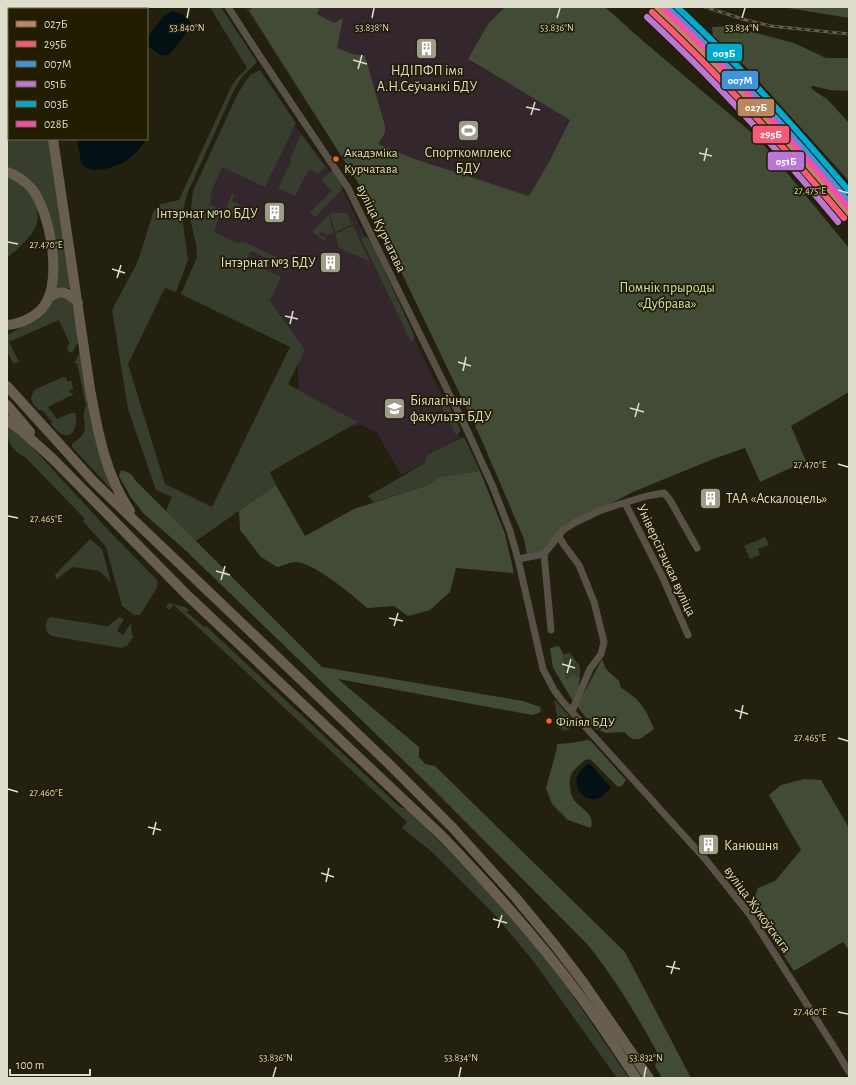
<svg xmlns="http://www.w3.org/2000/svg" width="856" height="1085" font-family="'Alegreya Sans',sans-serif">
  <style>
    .education { fill: #34262d }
    .green { fill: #383e2d }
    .forest { fill: #424b35 }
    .water { fill: #031115 }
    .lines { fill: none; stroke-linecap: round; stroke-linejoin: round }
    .minor { stroke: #585148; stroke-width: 7 }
    .highway { stroke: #685e50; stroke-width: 10 }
    .rail-casing { stroke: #625d53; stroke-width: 3 }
    .rail { stroke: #221c00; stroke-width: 1.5; stroke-dasharray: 4.5; stroke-linecap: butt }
    .rail-1-casing { stroke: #221c00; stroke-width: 9 }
    .rail-2-casing { stroke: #221c00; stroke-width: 9 }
    .rail-3-casing { stroke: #221c00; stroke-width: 9 }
    .rail-4-casing { stroke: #221c00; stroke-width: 9 }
    .rail-5-casing { stroke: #221c00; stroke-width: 9 }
    .rail-6-casing { stroke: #221c00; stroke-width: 9 }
    .rail-1 { stroke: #bb8660; stroke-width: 6 }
    .rail-2 { stroke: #f75a77; stroke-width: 6 }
    .rail-3 { stroke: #4094de; stroke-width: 6 }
    .rail-4 { stroke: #ba77d6; stroke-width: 6 }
    .rail-5 { stroke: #00a9ce; stroke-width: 6 }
    .rail-6 { stroke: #f54da8; stroke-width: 6 }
    .ticks { fill: none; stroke: #dfddcb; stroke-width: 1.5 }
    .bus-dot { fill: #f26522; stroke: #221c00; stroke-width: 1.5 }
    .labels { text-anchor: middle; stroke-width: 3.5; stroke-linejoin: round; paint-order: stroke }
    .bus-label { font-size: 13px; fill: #dfddcb; stroke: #221c00; text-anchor: start }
    .poi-label { font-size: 14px; fill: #dfddcb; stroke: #221c00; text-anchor: start }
    .street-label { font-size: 14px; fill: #dfddcb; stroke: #221c00 }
    .park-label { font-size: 14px; fill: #cbe3b1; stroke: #221c00 }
    .ticks-label { font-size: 10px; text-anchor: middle; fill: #dfddcb; stroke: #221c00; stroke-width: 3.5; stroke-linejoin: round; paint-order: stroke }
    .line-badge { stroke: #221c00; stroke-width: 1.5 }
    .badge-label { font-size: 11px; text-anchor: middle; font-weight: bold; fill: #fff }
  </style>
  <rect width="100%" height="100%" fill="#23200f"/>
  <path class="education" d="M245,7H505L488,24L470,61L571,120L550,160L529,196L415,159L385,147L359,184Z
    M292,122L339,182L458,429L461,446L401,475L377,433L361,425L353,426L299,399L297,342L205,235L207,188L218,160Z"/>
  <path class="green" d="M210,7H221L257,62L242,77L234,90L187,194L182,216L188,260L176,292L165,288L128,364L165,484L212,507L290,347L181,294L197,257L196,244L190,218L193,191L238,93L250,75L260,70L296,123L265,187L222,167L212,190L210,205L221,209L214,232L237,243L244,242L284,261V264L282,265L251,251L246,260L281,277L270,301L305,350L288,384L314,399L358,422L270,472L276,485L196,541L166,511L172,497L156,490L128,409L112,310L138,261L154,210L161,204L179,200L232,85L238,77L247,68Z
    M9,39V139H50L70,288L55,289L47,212L7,169V43Z
    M301,134L325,167L318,174L309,169L295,196L278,188L292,160L290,159Z
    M333,170L341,182L342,190L315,217L310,212L332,191L321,180Z
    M7,177C17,180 25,187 31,196C49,224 27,241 7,258Z
    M232,193L234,196L232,201L248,209L242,220L225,212Z
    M333,213H347L352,224L335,232L330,214Z
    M329,215L333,233L328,235L320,232L319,235L326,238L325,241L312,232Z
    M353,226L370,262L339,248L335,234Z
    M366,236L372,244L415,337L411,342L361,238Z
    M62,296L71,301L79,340L72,353L68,351L67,347L70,344L59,320L9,342L19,362L14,364C8,355 3,345 8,335L35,319L51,300Z
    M80,352L114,489L112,490L72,447V444C75,441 80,438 82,435C89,427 80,416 86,406L77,363H74Z
    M63,377L67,378L66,379L68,382L71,380L73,389L69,390L70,393L73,392L72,395L48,407L57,419L71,413H75C79,423 73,442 60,433C57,431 54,427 51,424L52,422L42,410L40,411L33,404L31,398L34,390Z
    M448,403L460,429V432L456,435L440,404Z
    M7,425L21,435L112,534L158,581L157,588L140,615H134L122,606L106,547L83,521L85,519L26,458C11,449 7,443 7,425Z
    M464,437L480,471L438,477L428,485L374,502L368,496L425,463L427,455Z
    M765,537L769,545L758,549L760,555L750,559L744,546Z
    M90,539L102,549L111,582L99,571L74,567L71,568L57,579H56L55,575Z
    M169,603L185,607L189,610L187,612L204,627L206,626L400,807L407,809L483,886L553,967L629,1078H617L534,962L495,915L432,852L402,828L407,822L174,605L169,610L166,607Z
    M50,617L105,626H108L119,617L124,619L117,631L123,635L131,623L132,635L134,636L127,646L121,648L52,636C45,633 45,627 47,620Z
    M570,653L580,666V677L573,674L566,679L563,654Z
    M554,699L571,718L573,724L568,730L564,731L559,727Z"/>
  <path class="forest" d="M254,7H320L317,14L334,23L343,18L337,48L352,54L365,56L385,126V133L378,144L415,159L529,196L550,160L570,120L468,59L488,24L505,7H605L643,41L758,138L849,248V392L791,426L806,461L760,482L745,448L716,458L635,491L564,527L543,553L527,555L524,539L479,434L359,184L249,10Z
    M782,7H849V18Z
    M730,26L794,43L826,58H849V91L830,90L813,86L811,87L813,90L827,99L849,123V181L745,66L713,37L712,27Z
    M121,470C128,472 132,473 135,480L322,667L523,701L540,707L541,712L532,715L338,679L419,747V757L425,764L435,766L625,952L691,1078H662L655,1066L658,1054C637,1015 615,979 588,945L432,788L183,548L144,514L130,496L119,476Z
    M480,471L505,534L514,573L456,568L450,592L430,610L408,616L394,606L367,608C354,596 312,561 295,562C290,562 283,566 277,567L261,557L240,530L239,511L276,485L305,536L354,509L428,485L438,477Z
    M559,646L563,654L566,679L573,674L580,677L577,695L574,703L553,668L550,648Z
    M602,659L606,669L619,681L621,688C640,699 646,709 654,729L640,739H632L624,732L606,733L594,728L577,706Z
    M587,740L591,741L626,780L622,786L618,787L590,759L585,760C581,764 575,768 572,773C568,780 570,794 574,800C582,810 595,813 591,828L568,820L552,804L546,788L557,748V744L571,743Z
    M804,779L821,780L849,828V950L843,942L794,971L751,907L758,888L775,881L801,850L769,795L781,785Z"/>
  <path class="water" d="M173,11L182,14L191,22V27L170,54L162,56L148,46L147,40L148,36L165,15Z
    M78,139H146C142,146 136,153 130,158C122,165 98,173 89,169C86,168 83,165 81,163C81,154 77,148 78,139Z
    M589,763L611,787C607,792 603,797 596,799C583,802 572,786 578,774C580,770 586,766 589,763Z"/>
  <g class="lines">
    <path class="minor" d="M228,7L259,55L348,188L468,432L493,487L510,531L518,559L543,669L554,690L563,702L706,860L750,915L834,1047L849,1072
      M625,503L663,578L688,635
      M558,535L564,545L579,565L594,602L604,642L601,654L590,669L572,711
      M544,554L551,630
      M518,559L544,554L563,530L574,523L599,511L617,505L647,496L664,493L670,500L697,548"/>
    <path class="highway" d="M15,9L16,7
      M38,9V7
      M7,25L9,21
      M53,139L90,389C98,432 105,474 130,511
      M7,172C17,175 25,181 32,189C50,212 63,281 44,306C36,317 20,324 7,325
      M48,299C59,288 69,292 78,303
      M7,386L94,482L387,762L453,828L516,898L554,944L583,982L649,1078
      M7,405L30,432
      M7,420L22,431L53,459L187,595L443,837C489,885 534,934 574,988C596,1017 616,1048 636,1078"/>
    <defs>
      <path id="rail" d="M705,7L746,20L771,26L849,34"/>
    </defs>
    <use href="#rail" class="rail-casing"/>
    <use href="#rail" class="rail"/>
    <defs>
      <path id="rail-1" d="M657,7C726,71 788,141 849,213"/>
      <path id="rail-2" d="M652,12C721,76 783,146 844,218"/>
      <path id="rail-3" d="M667,7C732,68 792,134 849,202"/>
      <path id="rail-4" d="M647,17C716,81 778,150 838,222"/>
      <path id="rail-5" d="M677,7C739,64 795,127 849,191"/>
      <path id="rail-6" d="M662,7C729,69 790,138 849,208"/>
    </defs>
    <use href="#rail-1" class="rail-1-casing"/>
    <use href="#rail-2" class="rail-2-casing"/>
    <use href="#rail-3" class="rail-3-casing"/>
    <use href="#rail-4" class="rail-4-casing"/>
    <use href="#rail-5" class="rail-5-casing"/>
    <use href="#rail-6" class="rail-6-casing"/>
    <use href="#rail-1" class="rail-1"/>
    <use href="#rail-2" class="rail-2"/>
    <use href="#rail-3" class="rail-3"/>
    <use href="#rail-4" class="rail-4"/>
    <use href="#rail-5" class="rail-5"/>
    <use href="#rail-6" class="rail-6"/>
  </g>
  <path class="ticks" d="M187,18L189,8M372,18L374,8M557,18L560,8M742,18L745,8M353,60L367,64M358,69L362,55M526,107L540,110M531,115L535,102M699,153L712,156M704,161L707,148M838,190L848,193M8,242L18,244M112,269L125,273M117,278L121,265M285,316L298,319M290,324L293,311M458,362L471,366M463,371L466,357M630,408L644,412M635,417L639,403M838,464L848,467M8,516L18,518M216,571L230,575M221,580L225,566M389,618L403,621M394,626L398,613M562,664L575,668M567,673L571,659M735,710L748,714M740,719L743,705M838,738L848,741M8,789L18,792M148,827L161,830M153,835L156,822M321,873L334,877M326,882L329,868M493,919L507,923M498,928L502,915M666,966L680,969M671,974L675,961M838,1012L848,1014M273,1077L276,1067M459,1077L461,1067M644,1077L646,1067"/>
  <defs>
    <symbol id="building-square" viewBox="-11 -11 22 22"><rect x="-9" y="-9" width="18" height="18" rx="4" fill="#9d9b89" stroke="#221c00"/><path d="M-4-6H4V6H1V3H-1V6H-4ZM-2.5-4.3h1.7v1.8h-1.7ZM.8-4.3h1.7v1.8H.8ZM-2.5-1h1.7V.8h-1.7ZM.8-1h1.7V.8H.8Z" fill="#fff"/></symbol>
    <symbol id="stadium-square" viewBox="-11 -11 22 22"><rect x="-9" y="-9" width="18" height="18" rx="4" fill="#9d9b89" stroke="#221c00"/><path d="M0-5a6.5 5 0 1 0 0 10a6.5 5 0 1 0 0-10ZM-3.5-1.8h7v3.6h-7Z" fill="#fff"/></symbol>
    <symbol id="university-square" viewBox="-11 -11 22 22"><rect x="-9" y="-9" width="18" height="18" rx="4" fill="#9d9b89" stroke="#221c00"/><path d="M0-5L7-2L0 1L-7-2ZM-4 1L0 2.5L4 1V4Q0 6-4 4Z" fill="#fff"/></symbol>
  </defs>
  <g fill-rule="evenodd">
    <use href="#building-square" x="414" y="36" width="25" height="25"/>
    <use href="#stadium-square" x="456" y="118" width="25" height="25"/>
    <use href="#building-square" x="262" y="200" width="25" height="25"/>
    <use href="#building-square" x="318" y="250" width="25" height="25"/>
    <use href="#university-square" x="382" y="396" width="25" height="25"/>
    <use href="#building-square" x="698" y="486" width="25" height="25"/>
    <use href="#building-square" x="696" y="832" width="25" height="25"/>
  </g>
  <g class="bus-dot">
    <circle cx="336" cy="159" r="3.5"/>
    <circle cx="549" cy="721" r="3.5"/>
  </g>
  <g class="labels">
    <g class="bus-label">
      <text x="344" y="157">Акадэміка<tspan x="344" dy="16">Курчатава</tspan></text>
      <text x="556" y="726">Філіял БДУ</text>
    </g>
    <g class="poi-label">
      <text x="427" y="75" text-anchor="middle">НДІПФП імя<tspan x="427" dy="16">А.Н.Сеўчанкі БДУ</tspan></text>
      <text x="468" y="157" text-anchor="middle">Спорткомплекс<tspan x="468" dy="16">БДУ</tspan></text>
      <text x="258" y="218" text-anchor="end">Інтэрнат №10 БДУ</text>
      <text x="316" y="267" text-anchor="end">Інтэрнат №3 БДУ</text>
      <text x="410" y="405">Біялагічны<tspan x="410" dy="16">факультэт БДУ</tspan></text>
      <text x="726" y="503">ТАА «Аскалоцель»</text>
      <text x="724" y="850">Канюшня</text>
    </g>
    <g class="street-label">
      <text transform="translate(382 228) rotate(64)" y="5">вуліца Курчатава</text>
      <text transform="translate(667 560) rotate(65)" y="5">Універсітэцкая вуліца</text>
      <text transform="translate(758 909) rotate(54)" y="5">вуліца Жукоўскага</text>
    </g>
    <g class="park-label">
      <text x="667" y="292">Помнік прыроды<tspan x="667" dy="16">«Дубрава»</tspan></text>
    </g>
  </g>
  <g class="ticks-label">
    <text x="187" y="31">53.840°N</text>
    <text x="372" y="31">53.838°N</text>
    <text x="557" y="31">53.836°N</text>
    <text x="742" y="31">53.834°N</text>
    <text x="810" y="194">27.475°E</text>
    <text x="46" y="248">27.470°E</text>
    <text x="810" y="468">27.470°E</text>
    <text x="46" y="522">27.465°E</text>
    <text x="810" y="741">27.465°E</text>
    <text x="46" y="796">27.460°E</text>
    <text x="810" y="1015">27.460°E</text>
    <text x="276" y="1061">53.836°N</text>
    <text x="461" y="1061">53.834°N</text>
    <text x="646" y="1061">53.832°N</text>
  </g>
  <g class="line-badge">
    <rect x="706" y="43" width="37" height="19" rx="4" fill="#00a9ce"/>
    <rect x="721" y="70" width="38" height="20" rx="4" fill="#4094de"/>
    <rect x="737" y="98" width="38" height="19" rx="4" fill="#bb8660"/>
    <rect x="752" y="125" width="38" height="19" rx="4" fill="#f75a77"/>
    <rect x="767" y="151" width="38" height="20" rx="4" fill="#ba77d6"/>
  </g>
  <g class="badge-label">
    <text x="724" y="57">003Б</text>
    <text x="740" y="84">007М</text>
    <text x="756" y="111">027Б</text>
    <text x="771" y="138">295Б</text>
    <text x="786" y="165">051Б</text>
  </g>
  <rect width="856" height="1085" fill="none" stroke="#dfddcb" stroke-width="16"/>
  <rect x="8" y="8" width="140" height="132" fill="#221c00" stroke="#6e6951"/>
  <rect x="16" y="21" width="20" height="6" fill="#bb8660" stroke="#6e6951"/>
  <text x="44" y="28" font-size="12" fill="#dfddcb">027Б</text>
  <rect x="16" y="41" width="20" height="6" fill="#f75a77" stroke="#6e6951"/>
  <text x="44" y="48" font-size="12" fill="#dfddcb">295Б</text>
  <rect x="16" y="61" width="20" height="6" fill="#4094de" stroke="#6e6951"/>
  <text x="44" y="68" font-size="12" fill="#dfddcb">007М</text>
  <rect x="16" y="81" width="20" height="6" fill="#ba77d6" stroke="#6e6951"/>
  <text x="44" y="88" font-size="12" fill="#dfddcb">051Б</text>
  <rect x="16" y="101" width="20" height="6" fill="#00a9ce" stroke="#6e6951"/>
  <text x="44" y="108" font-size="12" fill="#dfddcb">003Б</text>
  <rect x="16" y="121" width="20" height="6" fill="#f54da8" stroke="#6e6951"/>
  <text x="44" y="128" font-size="12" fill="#dfddcb">028Б</text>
  <path d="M10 1069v6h80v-6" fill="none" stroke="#dfddcb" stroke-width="2"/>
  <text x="16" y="1069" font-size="12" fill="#dfddcb" stroke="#221c00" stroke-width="3" paint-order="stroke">100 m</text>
</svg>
